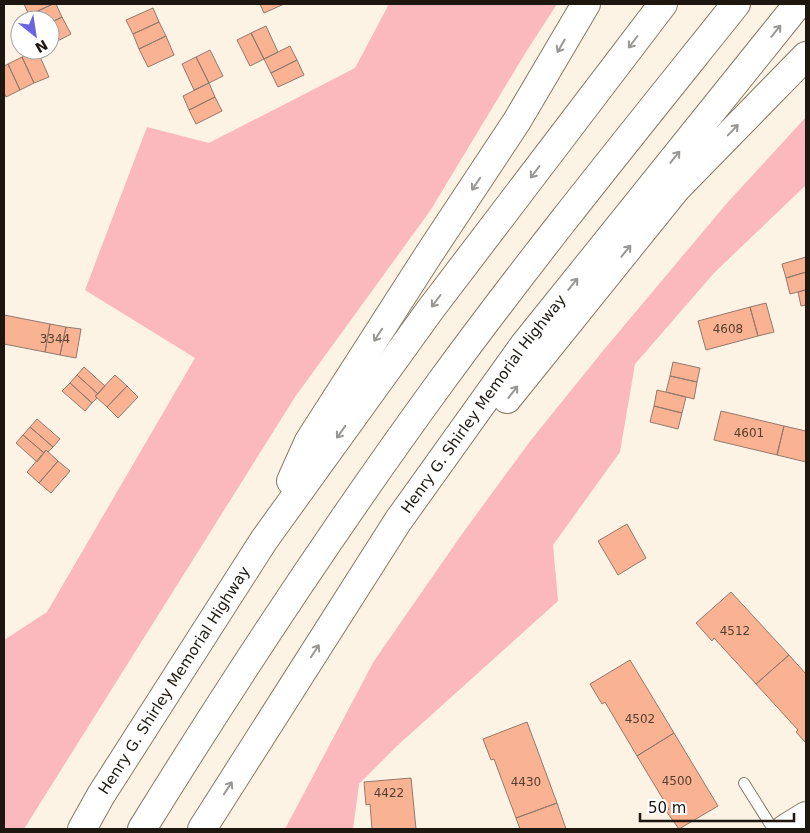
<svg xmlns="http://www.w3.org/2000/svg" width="810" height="833" font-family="'DejaVu Sans',sans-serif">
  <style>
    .green { fill: #fbb9bd }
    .building { fill: #fab392; stroke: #92796e }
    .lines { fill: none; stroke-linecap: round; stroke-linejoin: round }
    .lane-casing { stroke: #877963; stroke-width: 12 }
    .secondary-casing { stroke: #877963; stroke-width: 30 }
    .highway-casing { stroke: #877963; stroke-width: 30 }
    .lane { stroke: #fff; stroke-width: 10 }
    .secondary { stroke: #fff; stroke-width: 28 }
    .highway { stroke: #fff; stroke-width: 28 }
    .oneway { stroke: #999793 }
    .labels { text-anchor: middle; stroke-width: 4.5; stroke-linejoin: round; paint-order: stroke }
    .number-label { font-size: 12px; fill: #543e30 }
    .street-label { font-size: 15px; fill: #1d170f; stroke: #fff }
  </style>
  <rect width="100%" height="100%" fill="#fdf3e5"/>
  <path class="green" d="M389,4H557L526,52L430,211L295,397L24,829H4V640L47,612L195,358L85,290L147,127L209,143L355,68Z
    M806,117V185L715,272L635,364L620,452L553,545L558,601L398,745L359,784L353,829H285L374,661L462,534L531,440L602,352L727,203Z"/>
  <path class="building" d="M24,4H53L29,15Z
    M53,4H56L62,17L50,23V20H32L29,15Z
    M260,4H284L264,13Z
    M153,8L159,22L133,34L126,20Z
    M62,17L71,34L50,45V23Z
    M159,22L166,36L139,49L133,34Z
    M266,26L278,52L264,59L251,33Z
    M251,33L264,59L250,66L237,40Z
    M166,36L174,55L148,67L139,49Z
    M290,46L297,60L271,73L264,59Z
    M37,50L49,77L34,83L22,57Z
    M210,50L223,76L209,83L196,57Z
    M22,57L34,83L20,90L8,64Z
    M196,57L209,83L194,90L182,64Z
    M297,60L304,75L278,87L271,73Z
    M8,64L20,90L6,97L4,92V66Z
    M209,83L215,97L189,110L183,96Z
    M215,97L222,111L196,124L189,110Z
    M806,257V272L786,278L782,264Z
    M806,272V290L790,294L786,278Z
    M804,290H806V305L801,306L798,292Z
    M766,303L774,332L758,336L750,307Z
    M750,307L758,336L706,350L698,321Z
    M4,315L50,324L45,352L4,344Z
    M50,324L66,327L60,355L45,352Z
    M66,327L81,329L76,358L60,355Z
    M673,362L700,368L697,382L670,376Z
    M84,367L105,386L98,394L77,375Z
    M77,375L98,394L95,396L97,398L92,403L70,383Z
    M115,375L127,386L107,407L95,396Z
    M670,376L697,382L694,399L666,392Z
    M70,383L92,403L85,411L62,391Z
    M127,386L138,397L118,418L107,407Z
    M657,390L686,397L682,413L654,406Z
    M654,406L682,413L678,429L650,422Z
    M721,411L784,426L777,455L714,440Z
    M37,419L60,439L53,447L30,427Z
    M784,426L806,431V462L777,455Z
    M30,427L53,447L48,452L46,450L44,453L23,435Z
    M23,435L44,453L37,462L16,443Z
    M46,450L58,461L39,483L27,472Z
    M58,461L70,471L51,493L39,483Z
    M627,524L646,558L618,575L598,541Z
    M731,592L789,655L756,684L714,638L712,641L696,623Z
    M789,655L806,674V743L796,732L798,730L756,684Z
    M630,660L674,733L637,756L605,702L602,704L590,684Z
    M527,722L557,803L516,818L494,759L491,760L483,739Z
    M674,733L718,806L679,829L666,811L669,809L637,756Z
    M411,778L416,829H372L370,804L366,805L364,782Z
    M557,803L566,829H520L516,818Z"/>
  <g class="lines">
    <defs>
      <path id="lane" d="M744,783L773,829"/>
      <path id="secondary" d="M785,829L806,816"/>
      <g id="highway">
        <path d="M507,399L676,189L806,56"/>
        <path d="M291,481L309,441L429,254L517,121L586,4"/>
        <path id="s1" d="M82,829L101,795L264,540L430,310L663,4"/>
        <path d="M142,829C236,677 335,527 440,383C535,253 636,129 736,4"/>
        <path id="s2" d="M202,829L398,521L524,345L798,4"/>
      </g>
    </defs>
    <use href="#lane" class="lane-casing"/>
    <use href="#secondary" class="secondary-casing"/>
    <use href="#highway" class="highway-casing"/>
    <use href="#lane" class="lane"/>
    <use href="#secondary" class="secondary"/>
    <use href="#highway" class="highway"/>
  </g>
  <defs><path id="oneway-shaft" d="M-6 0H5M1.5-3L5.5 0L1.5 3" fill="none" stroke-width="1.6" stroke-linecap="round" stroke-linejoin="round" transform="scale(1.25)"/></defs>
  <g class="oneway">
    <use href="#oneway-shaft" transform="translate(776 31) rotate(-51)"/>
    <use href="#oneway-shaft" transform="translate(633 42) rotate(127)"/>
    <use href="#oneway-shaft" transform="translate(561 46) rotate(120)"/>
    <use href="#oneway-shaft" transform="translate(733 130) rotate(-46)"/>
    <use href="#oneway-shaft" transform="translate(675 157) rotate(-51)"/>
    <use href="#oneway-shaft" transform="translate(535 172) rotate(127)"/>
    <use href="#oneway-shaft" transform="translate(476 184) rotate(124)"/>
    <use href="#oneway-shaft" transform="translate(626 251) rotate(-51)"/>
    <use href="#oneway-shaft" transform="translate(573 284) rotate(-51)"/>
    <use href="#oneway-shaft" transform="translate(436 301) rotate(127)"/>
    <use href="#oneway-shaft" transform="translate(378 335) rotate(123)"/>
    <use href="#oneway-shaft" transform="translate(513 392) rotate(-52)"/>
    <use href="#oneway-shaft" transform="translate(341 432) rotate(125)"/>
    <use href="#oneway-shaft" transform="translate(315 651) rotate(-57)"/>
    <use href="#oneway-shaft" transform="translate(228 788) rotate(-57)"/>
  </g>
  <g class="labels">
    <g class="number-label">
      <text x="728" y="333">4608</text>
      <text x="55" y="343">3344</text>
      <text x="749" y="437">4601</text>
      <text x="735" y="635">4512</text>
      <text x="640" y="723">4502</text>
      <text x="677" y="785">4500</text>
      <text x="526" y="786">4430</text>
      <text x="389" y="797">4422</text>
    </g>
    <g class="street-label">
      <text dy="5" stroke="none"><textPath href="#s2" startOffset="510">Henry G. Shirley Memorial Highway</textPath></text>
      <text dy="5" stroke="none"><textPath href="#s1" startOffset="175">Henry G. Shirley Memorial Highway</textPath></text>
    </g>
  </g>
  <rect width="810" height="833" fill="none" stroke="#1d170f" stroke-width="10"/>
  <g transform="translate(35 35) rotate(150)"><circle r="24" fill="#ffffff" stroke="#a5a29f"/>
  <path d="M0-4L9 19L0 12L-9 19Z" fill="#6a65de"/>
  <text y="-8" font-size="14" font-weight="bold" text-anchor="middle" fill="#1d170f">N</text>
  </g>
  <path d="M640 813v8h154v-8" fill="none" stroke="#1d170f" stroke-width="2.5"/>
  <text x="648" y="813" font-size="15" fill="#1d170f" stroke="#ffffff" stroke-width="4" paint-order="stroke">50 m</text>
</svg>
